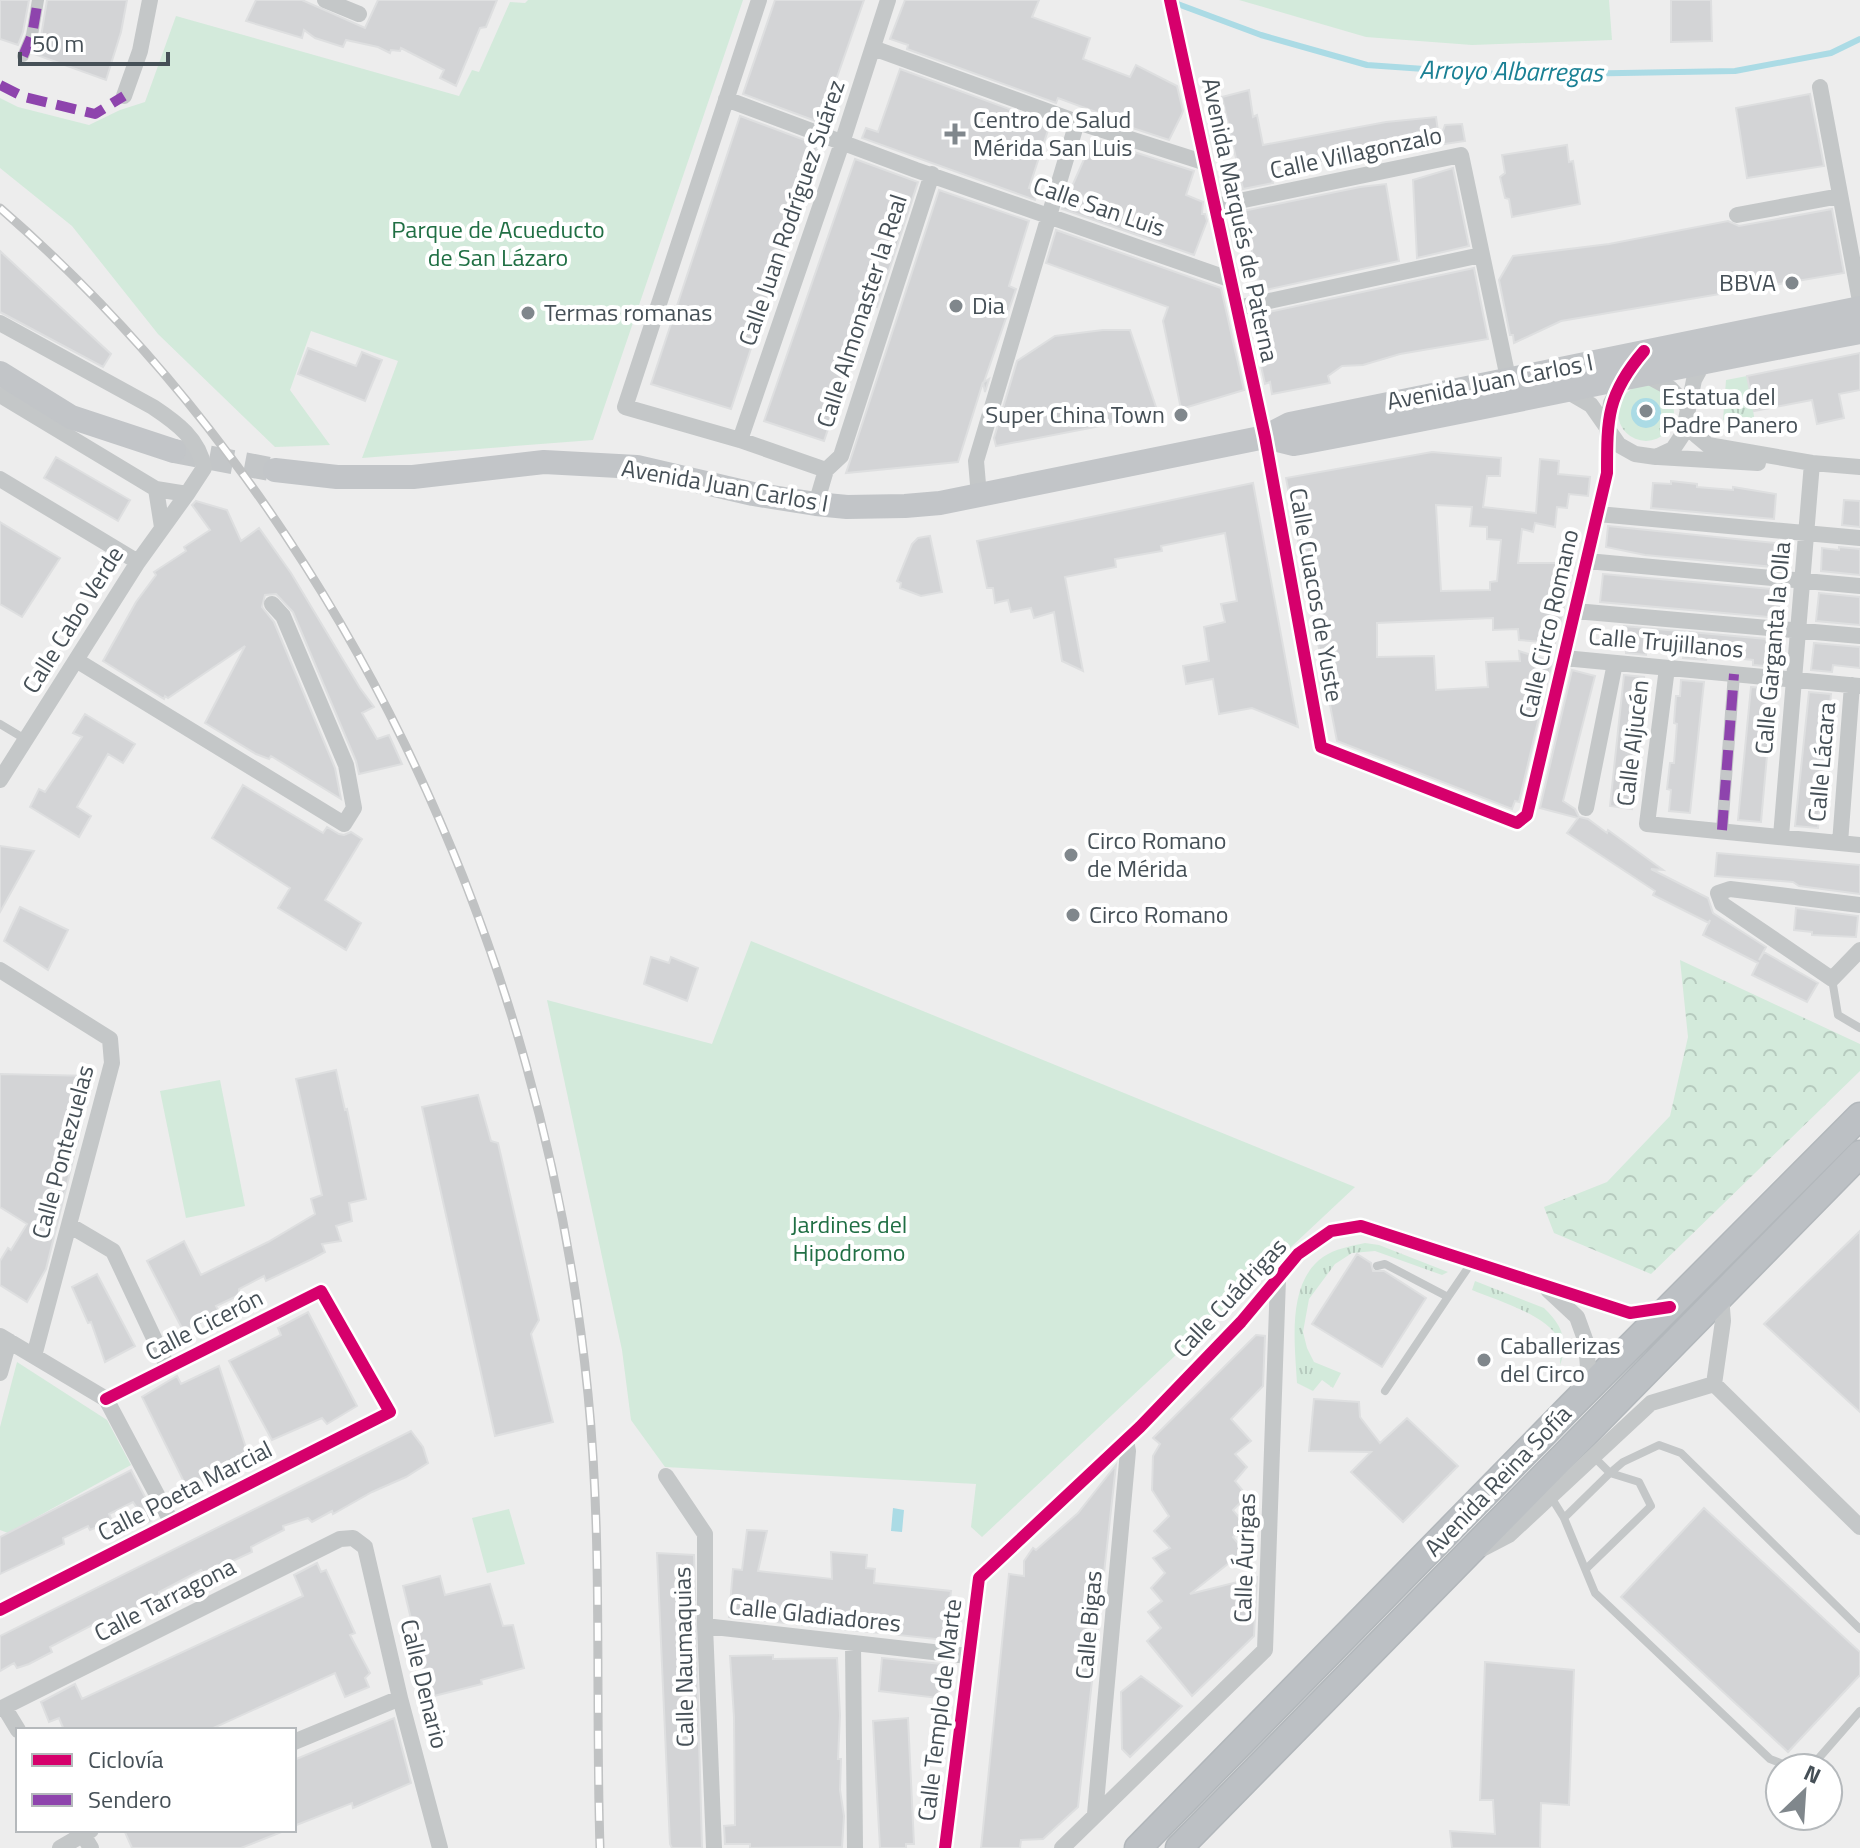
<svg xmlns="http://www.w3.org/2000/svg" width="1860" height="1848" font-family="'Titillium Web',sans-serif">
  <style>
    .grass { fill: url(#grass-tufts) }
    .forest { fill: url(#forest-crowns) }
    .park { fill: #d3eadb }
    .water { fill: #abdbe5 }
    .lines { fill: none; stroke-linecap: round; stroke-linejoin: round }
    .stream { stroke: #abdbe5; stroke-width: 6 }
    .building { fill: #d3d4d6; stroke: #dedfe0; stroke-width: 2; fill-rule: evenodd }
    .primary-tunnel { stroke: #c3c6c8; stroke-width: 24; stroke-dasharray: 24 12; stroke-linecap: butt }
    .trunk-casing { stroke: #b2b7bb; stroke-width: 29 }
    .service { stroke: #c4c7c8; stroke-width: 8 }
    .pedestrian { stroke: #c4c7c8; stroke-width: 12 }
    .minor { stroke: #c4c7c8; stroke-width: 16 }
    .primary { stroke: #c2c5c8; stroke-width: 24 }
    .trunk { stroke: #bcc0c4; stroke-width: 26 }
    .rail-casing { stroke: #c0c2c3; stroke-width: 9 }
    .rail { stroke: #fff; stroke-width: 6; stroke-dasharray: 18; stroke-linecap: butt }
    .quiet { stroke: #8e44ad; stroke-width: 10; stroke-dasharray: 20 10; stroke-linecap: butt }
    .cycleway-casing { stroke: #fff; stroke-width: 17 }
    .cycleway { stroke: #d6006c; stroke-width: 12 }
    .poi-dot { fill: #80878c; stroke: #fff; stroke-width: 3 }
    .labels { text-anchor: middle; stroke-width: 8; stroke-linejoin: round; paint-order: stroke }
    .poi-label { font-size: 24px; fill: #465057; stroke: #fff; text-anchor: start }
    .street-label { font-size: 24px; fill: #465057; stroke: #fff }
    .park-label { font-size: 24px; fill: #206f44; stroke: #fff }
    .water-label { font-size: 26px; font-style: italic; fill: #1b8195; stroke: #fff }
  </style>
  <defs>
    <pattern id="grass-tufts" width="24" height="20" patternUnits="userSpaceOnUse" patternTransform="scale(2)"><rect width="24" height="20" fill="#d3eadb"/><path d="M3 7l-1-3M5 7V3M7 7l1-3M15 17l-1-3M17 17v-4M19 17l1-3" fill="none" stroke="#b6cabe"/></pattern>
    <pattern id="forest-crowns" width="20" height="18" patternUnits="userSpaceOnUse" patternTransform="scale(2)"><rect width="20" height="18" fill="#d3eadb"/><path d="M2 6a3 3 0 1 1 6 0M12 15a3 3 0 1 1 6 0" fill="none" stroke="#b6cabe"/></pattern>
  </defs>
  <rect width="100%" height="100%" fill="#ededed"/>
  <path class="grass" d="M1747,376L1755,422L1723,420L1726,380Z
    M1618 413a28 28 0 1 1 56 0a28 28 0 1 1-56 0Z
    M1365,1243L1379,1245L1448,1272L1442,1275L1375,1251L1352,1253L1335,1264L1309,1299L1303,1332L1307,1348L1314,1362L1341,1373L1333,1388L1322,1380L1313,1391L1297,1383C1295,1345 1286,1283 1323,1257C1335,1249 1350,1246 1365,1243Z
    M1475,1281L1544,1308C1562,1325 1569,1341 1560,1365C1560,1358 1562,1346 1559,1340C1548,1315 1496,1300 1472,1290Z"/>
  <path class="forest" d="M1680,960L1860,1044V1071L1651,1274L1554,1233L1544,1207L1607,1182L1670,1116L1688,1037Z"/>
  <path class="park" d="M528,0H743L593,440L362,458L398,361L311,331L290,390L330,445L275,447L158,334L72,226L0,168V98L18,107L89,125L120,110L145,102L176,16L459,96L472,70L479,72L510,2L525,3Z
    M1239,0H1609L1612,40L1472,45L1366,37Z
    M751,941L1355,1187L982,1537L971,1527L976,1484L665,1467L631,1420L622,1350L547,1000L712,1044Z
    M220,1080L245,1206L186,1218L160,1091Z
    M17,1362L107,1420L131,1465L8,1533L0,1530V1427Z
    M509,1509L525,1564L487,1573L472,1518Z"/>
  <path class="water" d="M1631 413a15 15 0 1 1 30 0a15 15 0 1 1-30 0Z
    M893,1508L904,1510L902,1532L891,1531Z"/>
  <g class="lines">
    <path class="stream" d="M1175,3L1261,35L1367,65L1510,75L1735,71L1831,53L1860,39"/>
  </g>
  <path class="building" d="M0,0H29L23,32L18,45L0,39Z
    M47,0H127L121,32L106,80L34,54L41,37Z
    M256,0H302L365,28L378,0H497L486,27L480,28L456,86L440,78L444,70L401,48L400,51L391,50L390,53L378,47L346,40L343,47L315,38L304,30L302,38L246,21Z
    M775,0H864L821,123L743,94Z
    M905,0H1039L1032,17L1090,38L1083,59L1130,77L1136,65L1177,86L1183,111L1181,116L1169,140L1102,118L1104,115L1058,98L1056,103L907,49L908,45L890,39Z
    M1671,0H1711L1712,41L1671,42Z
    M900,69L1050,124L1029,188L1038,189L1035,200L862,138L866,128L878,132Z
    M1249,90L1253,117L1257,115L1263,145L1386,122L1436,117L1439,138L1270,171L1273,183L1243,189L1222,97Z
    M1810,94L1824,166L1747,178L1736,108Z
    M740,116L818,145L731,409L651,384Z
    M1462,124L1465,141L1438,145L1445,125Z
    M1093,139L1194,171L1186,195L1203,202L1202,214H1205L1207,221L1194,255L1062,209Z
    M1567,145L1569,162L1573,161L1580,204L1512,217L1509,199L1505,198L1500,177L1505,173L1502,155Z
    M855,159L918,182L877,307L870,305L824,441L764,421Z
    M1453,168L1469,246L1417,258L1413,180Z
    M1386,184L1399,261L1261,291L1243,211L1360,187Z
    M939,190L1029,221L1009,286L1016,289L984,382L989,379L985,392L983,382L958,462L846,473Z
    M1832,209L1844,273L1561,321L1514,343L1513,335H1510L1499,280L1513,256L1609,244L1728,221L1739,226Z
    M1056,230L1221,288L1244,390L1181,409L1163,321L1168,307L1046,263Z
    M0,251L111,354L103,367L0,312Z
    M1474,268L1488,339L1400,354L1363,365L1342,366L1328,376L1330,383L1272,394L1270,382L1265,384L1250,316Z
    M1103,330H1130L1157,410L1121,422L996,446L994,438L1017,361L1055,336Z
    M308,348L356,366L362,352L382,360L365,401L298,374Z
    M1860,353V390L1839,394L1844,418L1817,424L1812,400L1754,411L1747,376Z
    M1432,452L1501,458L1500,476H1487L1483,507L1536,513L1540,459L1559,461L1558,474L1590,477L1588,496L1569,494L1567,508L1557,507L1555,527L1535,523L1533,532L1522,529L1518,563H1575L1555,643L1519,640L1518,629L1493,630V618L1377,623V657L1434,656L1436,690L1488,687L1486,662L1520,661L1519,651L1552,662L1519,802L1515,801L1512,809L1337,741L1286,478ZM1436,505L1472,507L1470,526L1487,527V539L1501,540L1497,581L1490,582V590L1441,591Z
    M56,457L130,500L118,521L44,478Z
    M1671,481L1697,484V487L1733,490V487L1776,494L1774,519L1651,508L1653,483L1671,484Z
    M1253,483L1298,727L1252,708L1219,714L1213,679L1186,684L1183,666L1209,661L1204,627L1225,622L1221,604L1237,601L1225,533L1161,546L1162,551L1115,559L1116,567L1065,577L1083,671L1062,661L1054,612L1034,618L1031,608L1011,612L1008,600L995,603L993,588H987L977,541Z
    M1844,500L1860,501V527L1842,525Z
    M196,501L227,510L241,541L259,528L291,573L360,688L374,707L362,713L377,739L389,735L402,764L359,774L356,761L293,612L276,594L265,595L262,607L274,622L335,768L341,799L271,756L269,759L256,754L205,723L245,646L168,698L165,696L164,699L103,661L136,602L156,575L154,572L186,551L184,547L210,530L192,505Z
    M0,522L60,558L22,617L0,604Z
    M1608,526L1786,544L1784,568L1645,555L1606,547Z
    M930,536L942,592L921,596L900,588L901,583L897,581L912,544L918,538Z
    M1839,547L1860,549V575L1821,571L1822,548L1839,550Z
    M1603,574L1782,590L1780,618L1600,602Z
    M1819,593L1860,597V625L1816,621Z
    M1624,626L1778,640L1775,667L1753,665V660L1707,655L1706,660L1683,658L1684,652L1646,650V655L1626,653V649H1622Z
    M1814,643L1860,647V668L1833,665L1832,672L1811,670Z
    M1572,670L1595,676L1563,801L1575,809L1579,817L1588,819L1607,833L1608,830L1663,870L1651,869L1708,898L1713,913L1766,947L1759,960L1764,952L1818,983L1807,1002L1752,975L1758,963L1703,935L1710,920L1709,923L1653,895L1655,891L1567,833L1578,818L1540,808Z
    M1624,675L1644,677L1632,809L1610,806Z
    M1681,680L1704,682L1690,813L1669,811L1671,790L1667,789L1670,763H1674L1677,724L1674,723L1676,696H1680Z
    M1751,687L1773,689L1761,822L1738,820Z
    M1809,692L1831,694L1818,828L1795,826Z
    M85,714L135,744L123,763L108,754L77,807L91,816L79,837L30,807L39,789L45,792L82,737L73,733Z
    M243,785L323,833L327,827L339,834L344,835L351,832L362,839L325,900L361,923L346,950L278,908L290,888L212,838Z
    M0,846L34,851L0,912Z
    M1717,853L1860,865V894L1799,886L1793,882L1715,876Z
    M20,907L68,930L48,970L4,941Z
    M1796,908L1858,916L1856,937L1812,935V932L1794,930Z
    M651,957L669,963L671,957L698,968L687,1001L644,984Z
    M336,1070L345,1110L347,1109L366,1199L349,1203L352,1221L336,1226L341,1241L322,1244L325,1252L312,1259L266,1281L264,1276L239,1289V1295L216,1306L219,1312L184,1332L147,1261L184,1241L201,1275L268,1242L315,1214L311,1199L322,1195L296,1079Z
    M0,1074L94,1076L46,1269L27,1302L0,1285V1261L8,1248L11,1250L27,1224L0,1207Z
    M478,1095L491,1141L498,1143L539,1320L531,1334L553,1422L495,1436L422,1107Z
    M1860,1231V1412L1764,1324Z
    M1357,1254L1371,1263L1373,1271H1384L1426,1298L1382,1367L1312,1324Z
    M97,1274L135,1346L105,1362L91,1322L88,1323L72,1287Z
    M308,1312L357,1406L327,1424L322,1418L272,1440L229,1361L281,1335L278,1328Z
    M1256,1335L1265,1336L1263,1386L1231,1419L1251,1441L1235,1454L1247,1467L1235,1481L1247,1496L1233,1510L1245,1525L1233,1537L1244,1551L1190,1594L1257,1577L1254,1636L1192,1696L1147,1641L1161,1628L1148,1612L1162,1601L1151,1588L1165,1573L1153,1558L1170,1548L1154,1531L1169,1516L1152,1490L1153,1456L1160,1444L1153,1438Z
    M219,1366L248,1454L224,1467L226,1471L188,1490L142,1397L177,1376L181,1384Z
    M1314,1399L1359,1402L1360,1417L1380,1443L1407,1418L1458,1466L1403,1522L1351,1472L1371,1452L1309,1451Z
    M411,1431L423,1447L428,1463L406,1477L372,1492L333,1514L332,1511L312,1522L308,1518L283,1526L284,1530L251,1547L252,1552L205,1574L201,1570L159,1592V1595L120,1619L99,1627L96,1623L50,1647L52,1652L29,1664L17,1668L14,1663L0,1671V1636Z
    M1116,1465L1078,1807L1043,1839L1021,1840L1020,1848H981L1009,1574L1024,1576V1561L1033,1548L1036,1550L1078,1513Z
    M131,1470L156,1518L147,1523L133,1502L109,1514L112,1521L90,1530L88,1526L63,1538L64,1544L0,1574V1537Z
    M1704,1508L1860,1652V1675L1788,1752L1621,1597Z
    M747,1530L767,1531L758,1571L832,1579L831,1552L867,1555L866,1568L875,1569L874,1583L951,1591L945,1640L729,1617L733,1569L742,1570Z
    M657,1553L694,1555L702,1848H672L670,1844Z
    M317,1563L321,1572L326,1570L355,1633L350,1635L370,1673L365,1678L369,1687L345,1697L335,1673L209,1730H64L59,1718L49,1722L41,1702L75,1684L82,1699L303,1596L294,1575Z
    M440,1576L445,1595L490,1584L503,1626L513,1625L524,1668L481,1680L482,1684L430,1697L403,1586Z
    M773,1655V1659L837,1658L840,1715L838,1759H841L840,1790L844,1816L842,1847L750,1848V1844H725L724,1826L735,1825L734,1717L730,1656Z
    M882,1658L942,1664L938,1698L879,1691Z
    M1485,1662L1574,1670L1569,1805L1541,1803L1540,1848H1452L1450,1831L1495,1834L1493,1800H1480Z
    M1141,1676L1182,1706L1130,1757L1122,1749L1121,1692Z
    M394,1718L411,1783L353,1808L352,1803L294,1826V1760Z
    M908,1718L914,1844H906V1848H880L873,1721Z
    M124,1830H284V1831L241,1848H132Z"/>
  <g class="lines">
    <path class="primary-tunnel" d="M174,451L275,470"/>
    <defs>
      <path id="trunk" d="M1138,1848L1571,1406L1860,1116
        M1179,1848L1860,1154"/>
    </defs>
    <use href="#trunk" class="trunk-casing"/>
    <path class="service" d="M0,724L25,739
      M1832,979L1838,1015L1860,1028
      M1377,1266L1385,1264L1448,1297L1472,1262
      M1385,1391L1448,1297
      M1594,1457L1610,1473L1623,1462L1659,1445L1681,1453L1860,1629
      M1551,1497L1564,1518L1595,1593L1770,1759L1793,1768L1818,1759L1860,1711
      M1564,1518L1610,1473L1639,1482L1651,1506L1586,1569"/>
    <path class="pedestrian" d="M23,56L32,35L38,0
      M1722,830L1734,674"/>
    <path class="minor" d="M325,0L359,14
      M759,0L625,407L740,440L826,470
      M1170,0L1265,437L1321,747L1517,823L1527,815L1607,473V429L1611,403L1626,375
      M873,48L1077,122L1206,163
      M1820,87L1860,301
      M124,96L140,51L150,0
      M726,99L916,170L1229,279
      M1215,206L1461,155L1508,378
      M1737,215L1840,196
      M1237,308L1481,255
      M0,323L153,407C177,423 199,439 204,468L187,494L156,489L0,395
      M1644,374L1670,388L1687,406
      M1567,391L1591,405L1619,445L1635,454L1656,457L1673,449L1683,434L1694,380L1700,369L1710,361
      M1688,419L1696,435L1708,445L1812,463L1860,467
      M740,440L842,143L888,0
      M1658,457L1758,463
      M0,479L138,562
      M156,489L162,527
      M979,496L976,461L1077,122
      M816,504L826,470L841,456L932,174
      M1598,514L1860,538
      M1587,561L1860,586
      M1575,611L1860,636
      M1564,658L1860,686
      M76,660L344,824L354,808L346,765L283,616L272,604
      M1667,668L1647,824L1860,845
      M0,780L138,562L187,494
      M1586,808L1615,663
      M1781,836L1812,463
      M1840,843L1852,685
      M1860,905L1730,889L1718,893L1722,904L1832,979L1860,950
      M0,970L110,1039L112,1063L34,1356
      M69,1225L113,1251L168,1368
      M1548,1290L1577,1317L1586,1342L1588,1367L1578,1390
      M0,1336L106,1399L172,1523
      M0,1373L9,1341
      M1714,1384L1860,1527
      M666,1476L705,1534V1626L714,1848
      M1484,1548L1509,1535L1651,1403L1714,1384L1723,1321L1721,1296
      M0,1610L390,1412L321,1291L106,1399
      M705,1626L968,1656
      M853,1643L855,1848
      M4,1707L18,1730
      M0,1709L340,1539L353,1538L365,1547L400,1698L440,1848
      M294,1742L400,1698
      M1095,1814L1128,1451L1126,1441
      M80,1830L91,1848
      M60,1848L91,1830
      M945,1848L979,1578L1140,1427L1241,1322L1298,1254L1331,1231L1361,1226L1630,1313L1667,1307
      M1062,1848L1265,1650L1278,1279"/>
    <path class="primary" d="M0,373L71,417L174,451
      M1265,437L1294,444C1483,409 1671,367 1860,332
      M275,470L337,477H413L544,462L637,467L753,494L816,504L847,507L905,506L940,503L1265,437L1290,424L1860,308"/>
    <use href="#trunk" class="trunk"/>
    <defs>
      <path id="rail" d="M0,208C340,503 544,949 588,1394C603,1545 595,1696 600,1848"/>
    </defs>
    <use href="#rail" class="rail-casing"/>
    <use href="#rail" class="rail"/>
    <path class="quiet" d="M23,56L32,35L38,0
      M0,85L24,97L95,114L124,96
      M1722,830L1734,674"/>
    <defs>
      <path id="cycleway" d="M1170,0L1265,437L1321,747L1517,823L1527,815L1607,473C1607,418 1607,394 1644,351
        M0,1610L390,1412L321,1291L106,1399
        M945,1848L979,1578L1140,1427L1241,1322L1298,1254L1331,1231L1361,1226L1630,1313L1670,1307"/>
    </defs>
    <use href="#cycleway" class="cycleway-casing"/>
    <use href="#cycleway" class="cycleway"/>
  </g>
  <g class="poi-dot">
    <path d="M951 122h8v8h8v8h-8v8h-8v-8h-8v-8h8z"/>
    <circle cx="1792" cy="283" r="8"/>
    <circle cx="956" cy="306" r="8"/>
    <circle cx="528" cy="313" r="8"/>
    <circle cx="1646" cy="411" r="8"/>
    <circle cx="1181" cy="415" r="8"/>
    <circle cx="1071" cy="855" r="8"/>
    <circle cx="1073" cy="915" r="8"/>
    <circle cx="1484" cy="1360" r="8"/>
  </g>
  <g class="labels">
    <g class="poi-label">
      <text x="973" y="128">Centro de Salud<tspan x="973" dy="28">Mérida San Luis</tspan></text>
      <text x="1776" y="291" text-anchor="end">BBVA</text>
      <text x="972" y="314">Dia</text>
      <text x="544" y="321">Termas romanas</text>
      <text x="1662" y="405">Estatua del<tspan x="1662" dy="28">Padre Panero</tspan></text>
      <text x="1165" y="423" text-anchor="end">Super China Town</text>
      <text x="1087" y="849">Circo Romano<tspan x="1087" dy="28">de Mérida</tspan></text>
      <text x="1089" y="923">Circo Romano</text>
      <text x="1500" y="1354">Caballerizas<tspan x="1500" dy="28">del Circo</tspan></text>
    </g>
    <g class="street-label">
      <text transform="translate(1356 153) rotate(-12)" y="8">Calle Villagonzalo</text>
      <text transform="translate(1099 207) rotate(19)" y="8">Calle San Luis</text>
      <text transform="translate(792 213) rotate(-71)" y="8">Calle Juan Rodríguez Suárez</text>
      <text transform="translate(1240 220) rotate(78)" y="8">Avenida Marqués de Paterna</text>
      <text transform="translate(862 311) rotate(-72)" y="8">Calle Almonaster la Real</text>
      <text transform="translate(1490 382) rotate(-11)" y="8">Avenida Juan Carlos I</text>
      <text transform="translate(725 486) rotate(10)" y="8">Avenida Juan Carlos I</text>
      <text transform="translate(1316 595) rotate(80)" y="8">Calle Cuacos de Yuste</text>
      <text transform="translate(73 620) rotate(-58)" y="8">Calle Cabo Verde</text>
      <text transform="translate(1549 624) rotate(-77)" y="8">Calle Circo Romano</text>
      <text transform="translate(1666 643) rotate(5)" y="8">Calle Trujillanos</text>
      <text transform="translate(1773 648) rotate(-85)" y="8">Calle Garganta la Olla</text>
      <text transform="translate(1633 743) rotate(-83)" y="8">Calle Aljucén</text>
      <text transform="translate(1822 762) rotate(-85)" y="8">Calle Lácara</text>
      <text transform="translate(63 1152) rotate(-75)" y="8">Calle Pontezuelas</text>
      <text transform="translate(1230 1298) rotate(-47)" y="8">Calle Cuádrigas</text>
      <text transform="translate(204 1325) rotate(-27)" y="8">Calle Cicerón</text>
      <text transform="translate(1498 1481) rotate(-46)" y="8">Avenida Reina Sofía</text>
      <text transform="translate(185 1491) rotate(-27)" y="8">Calle Poeta Marcial</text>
      <text transform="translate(1245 1558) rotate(-88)" y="8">Calle Áurigas</text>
      <text transform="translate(165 1600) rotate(-27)" y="8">Calle Tarragona</text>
      <text transform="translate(815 1615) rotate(6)" y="8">Calle Gladiadores</text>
      <text transform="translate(1089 1625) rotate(-85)" y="8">Calle Bigas</text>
      <text transform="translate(684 1657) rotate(-91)" y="8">Calle Naumaquias</text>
      <text transform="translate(424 1684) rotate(76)" y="8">Calle Denario</text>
      <text transform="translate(940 1710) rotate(-83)" y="8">Calle Templo de Marte</text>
    </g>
    <g class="park-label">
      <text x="498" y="238">Parque de Acueducto<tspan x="498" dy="28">de San Lázaro</tspan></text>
      <text x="849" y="1233">Jardines del<tspan x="849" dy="28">Hipodromo</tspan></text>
    </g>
    <g class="water-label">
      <text transform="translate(1511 71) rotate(1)" y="9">Arroyo Albarregas</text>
    </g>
  </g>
  <rect x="16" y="1728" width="280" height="104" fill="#ffffff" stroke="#b5b9bc" stroke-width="2"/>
  <rect x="32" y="1754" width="40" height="12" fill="#d6006c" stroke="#b5b9bc" stroke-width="2"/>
  <text x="88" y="1768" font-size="24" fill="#465057">Ciclovía</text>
  <rect x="32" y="1794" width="40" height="12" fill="#8e44ad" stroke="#b5b9bc" stroke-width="2"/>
  <text x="88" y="1808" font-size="24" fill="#465057">Sendero</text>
  <g transform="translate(1804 1792) rotate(25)"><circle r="38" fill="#ffffff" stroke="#b5b9bc" stroke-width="2"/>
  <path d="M0-6L14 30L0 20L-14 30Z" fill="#80878c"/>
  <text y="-12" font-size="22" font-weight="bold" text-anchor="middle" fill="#465057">N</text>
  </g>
  <path d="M20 52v12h148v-12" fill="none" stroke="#465057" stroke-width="4"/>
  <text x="32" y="52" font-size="24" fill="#465057" stroke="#ffffff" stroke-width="6" paint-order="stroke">50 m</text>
</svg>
